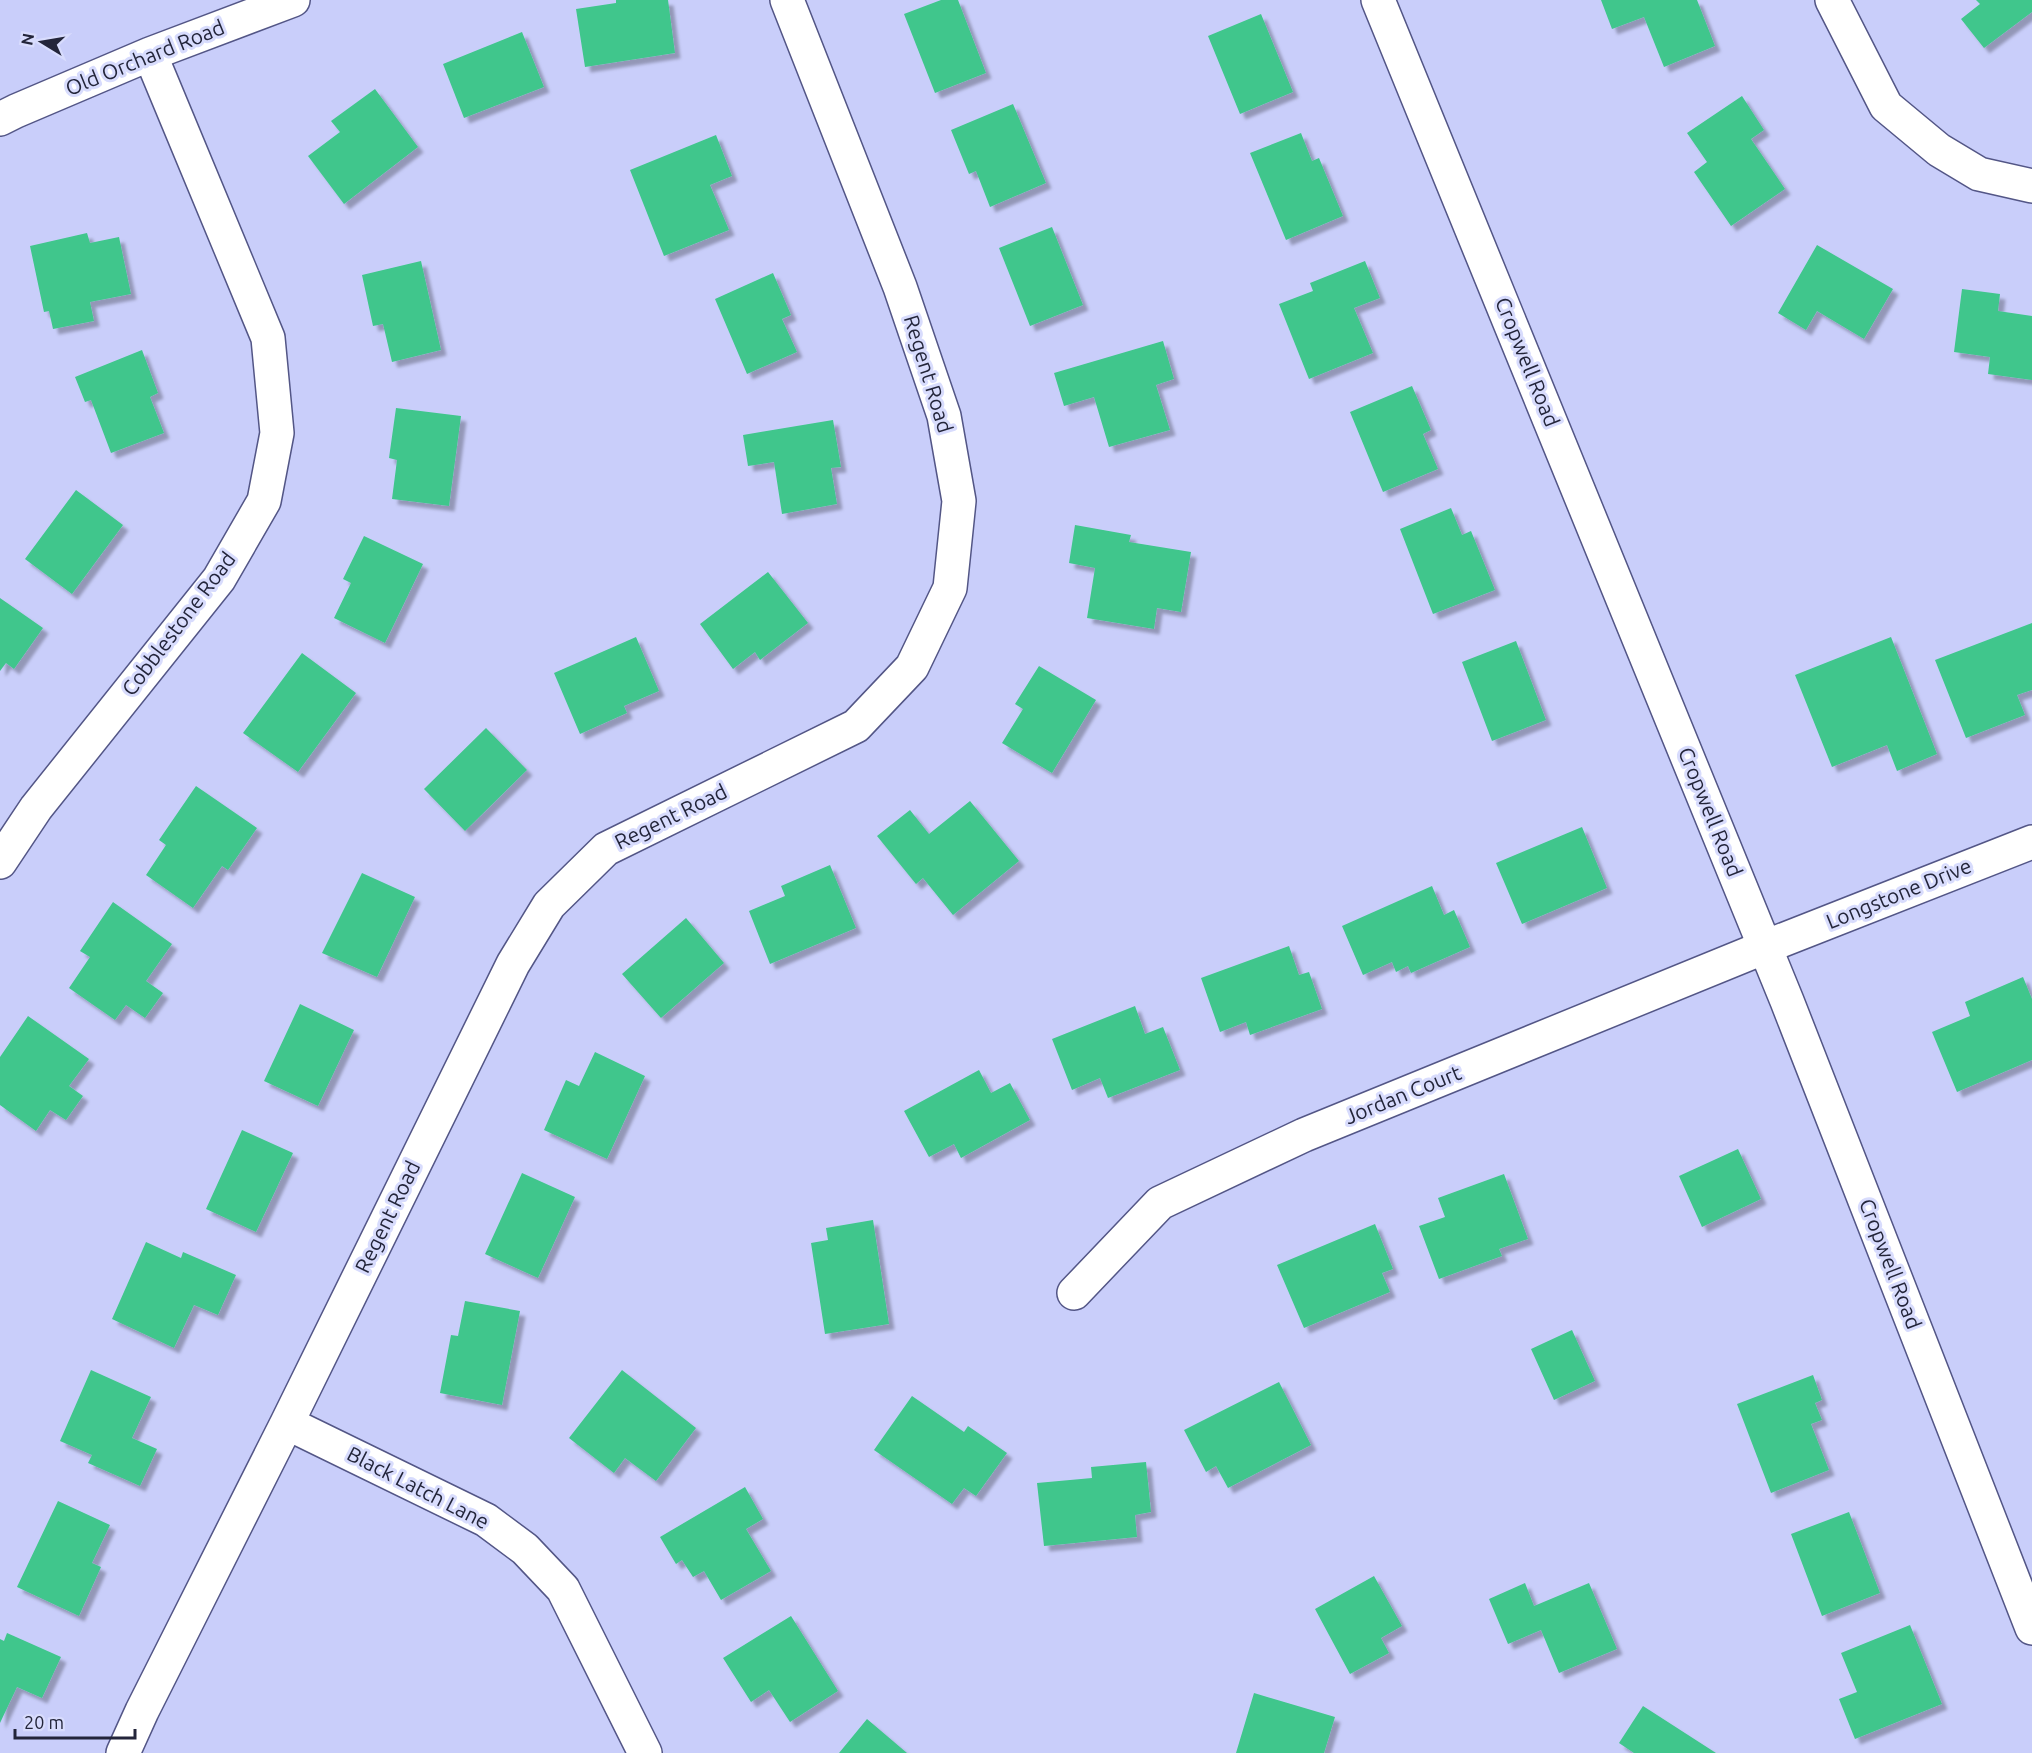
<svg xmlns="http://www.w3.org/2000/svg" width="2032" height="1753" font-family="Ubuntu,sans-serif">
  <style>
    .building { fill: #3fc68c; filter: url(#shadow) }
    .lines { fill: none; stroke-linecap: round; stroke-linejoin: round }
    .minor-casing { stroke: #535686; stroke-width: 36 }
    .tertiary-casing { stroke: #535686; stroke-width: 36 }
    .minor { stroke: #fff; stroke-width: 33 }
    .tertiary { stroke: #fff; stroke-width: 33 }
    .labels { text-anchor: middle; stroke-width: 6; stroke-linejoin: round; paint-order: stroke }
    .street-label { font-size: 21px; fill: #23253a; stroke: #d8dcfd }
  </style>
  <defs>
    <filter id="shadow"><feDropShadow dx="5.5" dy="5.5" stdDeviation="1.5" flood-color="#0004"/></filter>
  </defs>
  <rect width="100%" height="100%" fill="#c9cefa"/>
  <path class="building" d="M616,0H668L675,53L585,67L576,9L616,3Z
    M941,0H958L986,73L935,93L904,14Z
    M1601,0H1697L1715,46L1664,67L1644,17L1612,29Z
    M1976,0H2032V12L1984,48L1961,19L1980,4Z
    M1261,14L1293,92L1240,114L1208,36Z
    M522,32L544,87L464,118L443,64Z
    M375,89L418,147L344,204L308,156L340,132L331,121Z
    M1742,96L1764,130L1751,139L1785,189L1731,226L1694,172L1707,162L1687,133Z
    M1013,104L1046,183L990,207L976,171L969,174L951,130Z
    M1301,133L1312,161L1319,158L1343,216L1286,240L1250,153Z
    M716,135L732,176L710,185L729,230L664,256L630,170Z
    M1052,227L1083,305L1030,326L999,248Z
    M87,233L90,243L119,237L131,294L90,302L94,321L53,329L49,311L44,312L30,246Z
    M1817,245L1893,289L1864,339L1817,311L1806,330L1778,313Z
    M421,261L441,350L392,362L383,324L373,326L362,275Z
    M1365,261L1380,298L1354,308L1373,353L1309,379L1279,304L1313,291L1310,283Z
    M773,273L791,315L782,319L797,352L747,374L715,299Z
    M1962,289L2000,294L1998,311L2032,316V380L1988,374L1990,357L1954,352Z
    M1163,341L1174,379L1156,385L1170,430L1109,447L1094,397L1064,406L1054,373Z
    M142,350L158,393L150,397L164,433L111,453L91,400L85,402L75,377Z
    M1412,386L1431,430L1423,434L1438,469L1383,492L1350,412Z
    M396,408L461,416L449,506L392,499L397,460L389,458Z
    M833,420L841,467L831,468L837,504L782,514L774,462L748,466L743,435Z
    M76,490L123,525L72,594L25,559Z
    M1451,508L1462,535L1471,531L1495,590L1433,614L1400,529Z
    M1075,525L1131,535L1129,542L1191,552L1181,612L1157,608L1154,629L1087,618L1095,568L1069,563Z
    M364,536L423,564L385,643L334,618L351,583L343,579Z
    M768,572L808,623L760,660L755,652L733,669L700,624Z
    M0,598L43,628L14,669L6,663L0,671Z
    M2032,623V690L2017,695L2025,715L1966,738L1935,660Z
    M636,637L659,691L624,706L627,713L580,734L554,673Z
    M1891,637L1937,754L1897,771L1887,745L1832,767L1795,675Z
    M1516,641L1546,720L1492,741L1462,662Z
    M302,653L356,693L298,772L243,733Z
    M1039,666L1096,700L1052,773L1002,743L1023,709L1015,704Z
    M486,728L527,770L465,831L424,789Z
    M196,786L257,828L228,870L222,866L193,908L146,875L166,845L159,840Z
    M970,801L1019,861L953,915L923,878L916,884L877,836L910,810L929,834Z
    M1582,827L1607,888L1522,924L1496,863Z
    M830,865L856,928L770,964L749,911L785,896L781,886Z
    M362,873L415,897L377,977L322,953Z
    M1432,886L1444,915L1454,910L1470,947L1411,973L1408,966L1396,972L1392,962L1363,975L1342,926Z
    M113,902L172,944L146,981L163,993L145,1018L126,1005L115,1020L69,988L90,957L80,951Z
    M686,918L724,963L661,1018L622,974Z
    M1289,946L1299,975L1309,972L1322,1009L1250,1035L1246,1022L1220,1032L1201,978Z
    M2023,977L2032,999V1060L1957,1092L1932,1032L1970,1016L1965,1002Z
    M300,1004L354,1030L318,1106L264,1081Z
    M1135,1006L1145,1034L1163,1027L1180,1070L1108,1098L1100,1078L1072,1090L1052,1039Z
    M28,1016L89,1059L69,1086L83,1096L66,1120L50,1110L36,1131L0,1105V1057Z
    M595,1052L645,1076L607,1159L544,1130L566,1080L579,1086Z
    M979,1070L991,1093L1010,1083L1030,1120L961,1158L954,1144L929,1157L904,1111Z
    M242,1130L293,1153L256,1232L206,1209Z
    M1738,1149L1761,1199L1702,1227L1679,1176Z
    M522,1173L575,1197L538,1278L485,1254Z
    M1504,1174L1528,1239L1499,1249L1502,1256L1439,1279L1419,1226L1445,1217L1438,1198Z
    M873,1220L889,1324L825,1334L811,1243L828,1240L826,1228Z
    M1375,1224L1393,1269L1382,1273L1390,1292L1304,1328L1277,1265Z
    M146,1242L181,1258L183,1252L236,1275L218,1315L194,1305L174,1348L112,1319Z
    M465,1301L520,1311L502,1405L440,1393L451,1335L458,1336Z
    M1572,1330L1595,1381L1554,1400L1531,1349Z
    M91,1370L151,1397L132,1438L157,1449L140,1486L88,1463L92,1455L60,1441Z
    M622,1370L696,1428L656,1481L625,1458L614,1473L569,1438Z
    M1813,1375L1822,1400L1815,1403L1822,1420L1811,1424L1829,1470L1771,1493L1737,1404Z
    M1279,1382L1311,1445L1228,1488L1216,1466L1206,1472L1184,1430Z
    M912,1396L964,1432L968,1426L1007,1453L976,1496L964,1488L952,1504L874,1450Z
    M1146,1462L1151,1512L1135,1515L1137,1537L1044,1546L1037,1483L1092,1478L1091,1467Z
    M745,1487L763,1519L746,1529L771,1571L721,1600L704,1571L693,1577L682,1560L676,1564L660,1537Z
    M58,1501L110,1525L92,1563L101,1567L79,1616L17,1587Z
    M1849,1512L1880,1593L1822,1616L1791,1534Z
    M1374,1576L1402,1626L1381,1638L1389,1653L1350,1674L1315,1609Z
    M1525,1583L1534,1606L1589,1583L1617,1649L1559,1673L1541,1630L1508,1644L1489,1599Z
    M791,1616L838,1691L790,1722L769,1690L751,1702L723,1658Z
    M1910,1625L1942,1704L1855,1739L1839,1699L1857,1692L1841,1653Z
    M7,1633L61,1657L42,1698L17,1687L0,1723V1639L4,1641Z
    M1254,1693L1335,1717L1324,1753H1236Z
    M1643,1706L1716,1753H1634L1619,1743Z
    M867,1719L907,1753H839Z"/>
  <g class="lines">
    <defs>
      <path id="minor" d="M1832,0L1886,106L1939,150L1979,174L2032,186
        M0,119L16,111L150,54L293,0
        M0,862L36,808L219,579L264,501L277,433L268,338L150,54
        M1074,1293L1160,1203L1304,1135L1765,947L2032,842
        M287,1423L486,1520L525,1549L563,1589L645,1753
        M123,1753L142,1711L287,1423L513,964L549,905L606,849L856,726L912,667L950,588L959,501L944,416L900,287L787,0"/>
      <path id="tertiary" d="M1378,0L1787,1001L2032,1628"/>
    </defs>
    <use href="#minor" class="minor-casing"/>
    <use href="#tertiary" class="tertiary-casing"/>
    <use href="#minor" class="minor"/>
    <use href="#tertiary" class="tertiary"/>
  </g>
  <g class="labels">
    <g class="street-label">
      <text transform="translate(145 58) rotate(-22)" y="7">Old Orchard Road</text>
      <text transform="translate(1527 362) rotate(68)" y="7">Cropwell Road</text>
      <text transform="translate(928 374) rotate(73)" y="7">Regent Road</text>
      <text transform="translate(179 624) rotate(-53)" y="7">Cobblestone Road</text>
      <text transform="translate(1710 812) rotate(68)" y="7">Cropwell Road</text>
      <text transform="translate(671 817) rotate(-26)" y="7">Regent Road</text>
      <text transform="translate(1899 894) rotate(-22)" y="7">Longstone Drive</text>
      <text transform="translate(1403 1095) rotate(-22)" y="7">Jordan Court</text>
      <text transform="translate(388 1217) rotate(-64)" y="7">Regent Road</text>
      <text transform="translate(1890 1264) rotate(69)" y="7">Cropwell Road</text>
      <text transform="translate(418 1488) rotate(27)" y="7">Black Latch Lane</text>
    </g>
  </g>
  <g transform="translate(42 42) rotate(281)" stroke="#d8dcfd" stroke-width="4.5" paint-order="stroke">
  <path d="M0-4.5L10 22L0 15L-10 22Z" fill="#23253a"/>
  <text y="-9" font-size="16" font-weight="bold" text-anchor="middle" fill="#23253a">N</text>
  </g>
  <path d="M15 1729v9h120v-9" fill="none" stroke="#23253a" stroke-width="3"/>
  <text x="24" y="1729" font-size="18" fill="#23253a" stroke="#d8dcfd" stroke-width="4.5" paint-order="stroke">20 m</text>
</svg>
